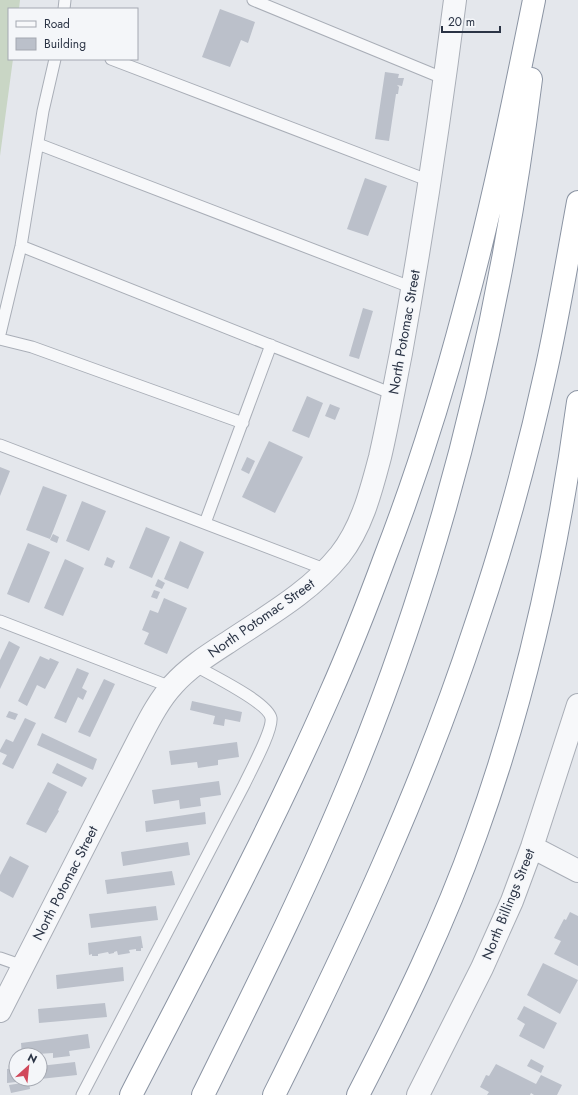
<svg xmlns="http://www.w3.org/2000/svg" width="578" height="1095" font-family="Jost,sans-serif">
  <style>
    .green { fill: #c9d6c5 }
    .building { fill: #bbc0ca }
    .lines { fill: none; stroke-linecap: round; stroke-linejoin: round }
    .service-casing { stroke: #a9aeb7; stroke-width: 13 }
    .minor-casing { stroke: #a9aeb7; stroke-width: 24 }
    .motorway-casing { stroke: #8b94a3; stroke-width: 24 }
    .service { stroke: #f7f8fa; stroke-width: 11 }
    .minor { stroke: #f7f8fa; stroke-width: 22 }
    .motorway { stroke: #fff; stroke-width: 22 }
    .labels { text-anchor: middle; stroke-width: 3; stroke-linejoin: round; paint-order: stroke }
    .street-label { font-size: 14px; fill: #2b3445; stroke: #f4f6f9 }
  </style>
  <rect width="100%" height="100%" fill="#e4e7ec"/>
  <path class="green" d="M0,0H20L19,9H9V59H13L0,156Z"/>
  <path class="building" d="M220,9L255,22L248,43L241,40L230,67L202,57Z
    M385,72L399,74L398,78H404L402,86L397,85L399,87L398,94H396L389,141L375,139Z
    M365,178L387,186L368,236L347,229Z
    M363,308L373,311L359,359L349,356Z
    M307,396L323,403L309,438L292,431Z
    M330,404L340,408L335,420L325,416Z
    M269,441L303,457L275,513L242,497Z
    M247,457L255,461L249,474L241,470Z
    M0,467L10,471L0,496Z
    M43,486L67,495L50,539L26,530Z
    M82,501L106,511L89,551L66,541Z
    M146,527L170,537L152,578L129,568Z
    M53,534L59,537L57,543L50,540Z
    M180,541L204,552L188,589L164,579Z
    M28,543L50,552L29,603L7,594Z
    M107,557L115,561L112,568L104,565Z
    M65,559L84,568L63,616L44,608Z
    M158,579L165,583L162,589L155,586Z
    M154,590L160,592L157,599L151,597Z
    M164,598L187,608L167,654L144,644L149,633L142,630L150,610L158,613Z
    M9,641L20,647L0,689V660Z
    M40,656L49,660L50,658L59,662L45,689L37,685L27,706L18,701Z
    M77,668L89,673L82,688L87,691L83,700L78,697L66,723L54,718Z
    M104,679L115,684L90,737L78,732Z
    M192,701L242,712L240,722L225,719L224,726L213,724L215,716L190,710Z
    M9,711L18,714L15,720L6,717Z
    M25,718L36,723L13,769L2,764L7,755L0,752V750L6,739L13,742Z
    M42,733L97,759L93,770L37,745Z
    M237,742L239,757L218,760V765L198,768L197,762L171,765L169,751Z
    M57,763L87,778L82,787L52,773Z
    M219,781L221,795L200,798L201,806L180,809L179,800L154,804L152,790Z
    M48,782L67,792L58,810L59,811L46,833L26,824Z
    M205,812L206,824L146,832L145,821Z
    M188,842L190,855L123,866L121,852Z
    M10,856L29,866L13,898L0,891V875Z
    M172,871L175,885L107,894L105,880Z
    M156,906L158,920L91,928L89,914Z
    M570,912L578,916V966L554,954L561,941L554,938L564,919L566,920Z
    M141,936L143,948H141V951H136V949L129,950L130,953L118,955L117,951L114,952V953L109,954L108,952L98,954V956H92V954L89,955L88,943Z
    M543,963L578,980L560,1014L527,995Z
    M123,967L124,981L57,989L56,975Z
    M105,1003L107,1017L39,1023L38,1009Z
    M524,1006L557,1023L544,1049L519,1036L525,1024L517,1019Z
    M88,1034L90,1048L69,1051L70,1056L53,1058V1053L22,1055L21,1043Z
    M531,1059L544,1066L541,1073L527,1066Z
    M75,1062L77,1075L40,1079V1066Z
    M496,1064L536,1084L541,1075L562,1085L557,1095H534L531,1093L530,1095H487L489,1092L480,1087L486,1075L489,1076Z
    M16,1068V1079H35V1080L7,1083V1069Z
    M29,1082L30,1089L11,1093L9,1085Z"/>
  <g class="lines">
    <defs>
      <path id="service" d="M253,0L445,79
        M64,9L65,0
        M111,59L430,181
        M38,144L413,288
        M21,246L393,394
        M0,334L21,246L43,111L55,59
        M0,339L32,347L243,423
        M0,445L327,570
        M205,523L271,345
        M0,621L171,687
        M0,958L23,966
        M82,1095L244,785C250,772 273,730 271,718C268,702 209,674 194,665"/>
      <path id="minor" d="M532,847L578,871
        M0,1011L139,739C149,720 159,700 173,685C189,667 210,654 230,641C269,615 310,592 340,555C362,527 371,491 380,457C388,423 394,388 401,353C422,236 440,118 455,0
        M418,1095L482,968L512,901L532,847L578,705"/>
      <path id="motorway" d="M131,1095C199,963 270,831 330,694C350,649 368,603 385,557C416,477 442,394 464,311C492,208 513,104 534,0
        M203,1095C256,988 309,882 354,772C445,550 501,317 531,79
        M274,1095C350,943 422,789 475,627C504,542 528,454 547,366C559,311 568,256 578,202
        M358,1095C402,1010 444,924 476,834C527,693 558,550 578,402"/>
    </defs>
    <use href="#service" class="service-casing"/>
    <use href="#minor" class="minor-casing"/>
    <use href="#motorway" class="motorway-casing"/>
    <use href="#service" class="service"/>
    <use href="#minor" class="minor"/>
    <use href="#motorway" class="motorway"/>
  </g>
  <g class="labels">
    <g class="street-label">
      <text transform="translate(404 332) rotate(-80)" y="5">North Potomac Street</text>
      <text transform="translate(261 618) rotate(-35)" y="5">North Potomac Street</text>
      <text transform="translate(65 883) rotate(-63)" y="5">North Potomac Street</text>
      <text transform="translate(508 904) rotate(-68)" y="5">North Billings Street</text>
    </g>
  </g>
  <rect x="8" y="8" width="130" height="52" fill="#f4f6f9" stroke="#a4a8b1"/>
  <rect x="16" y="21" width="20" height="6" fill="#f7f8fa" stroke="#a4a8b1"/>
  <text x="44" y="28" font-size="12" fill="#2b3445">Road</text>
  <rect x="16" y="38" width="20" height="12" fill="#bbc0ca" stroke="#a4a8b1"/>
  <text x="44" y="48" font-size="12" fill="#2b3445">Building</text>
  <g transform="translate(28 1067) rotate(27)"><circle r="19" fill="#f4f6f9" stroke="#a4a8b1"/>
  <path d="M0-3L7 15L0 10L-7 15Z" fill="#d1495b"/>
  <text y="-6" font-size="11" font-weight="bold" text-anchor="middle" fill="#2b3445">N</text>
  </g>
  <path d="M442 26v6h58v-6" fill="none" stroke="#2b3445" stroke-width="2"/>
  <text x="448" y="26" font-size="12" fill="#2b3445" stroke="#f4f6f9" stroke-width="3" paint-order="stroke">20 m</text>
</svg>
